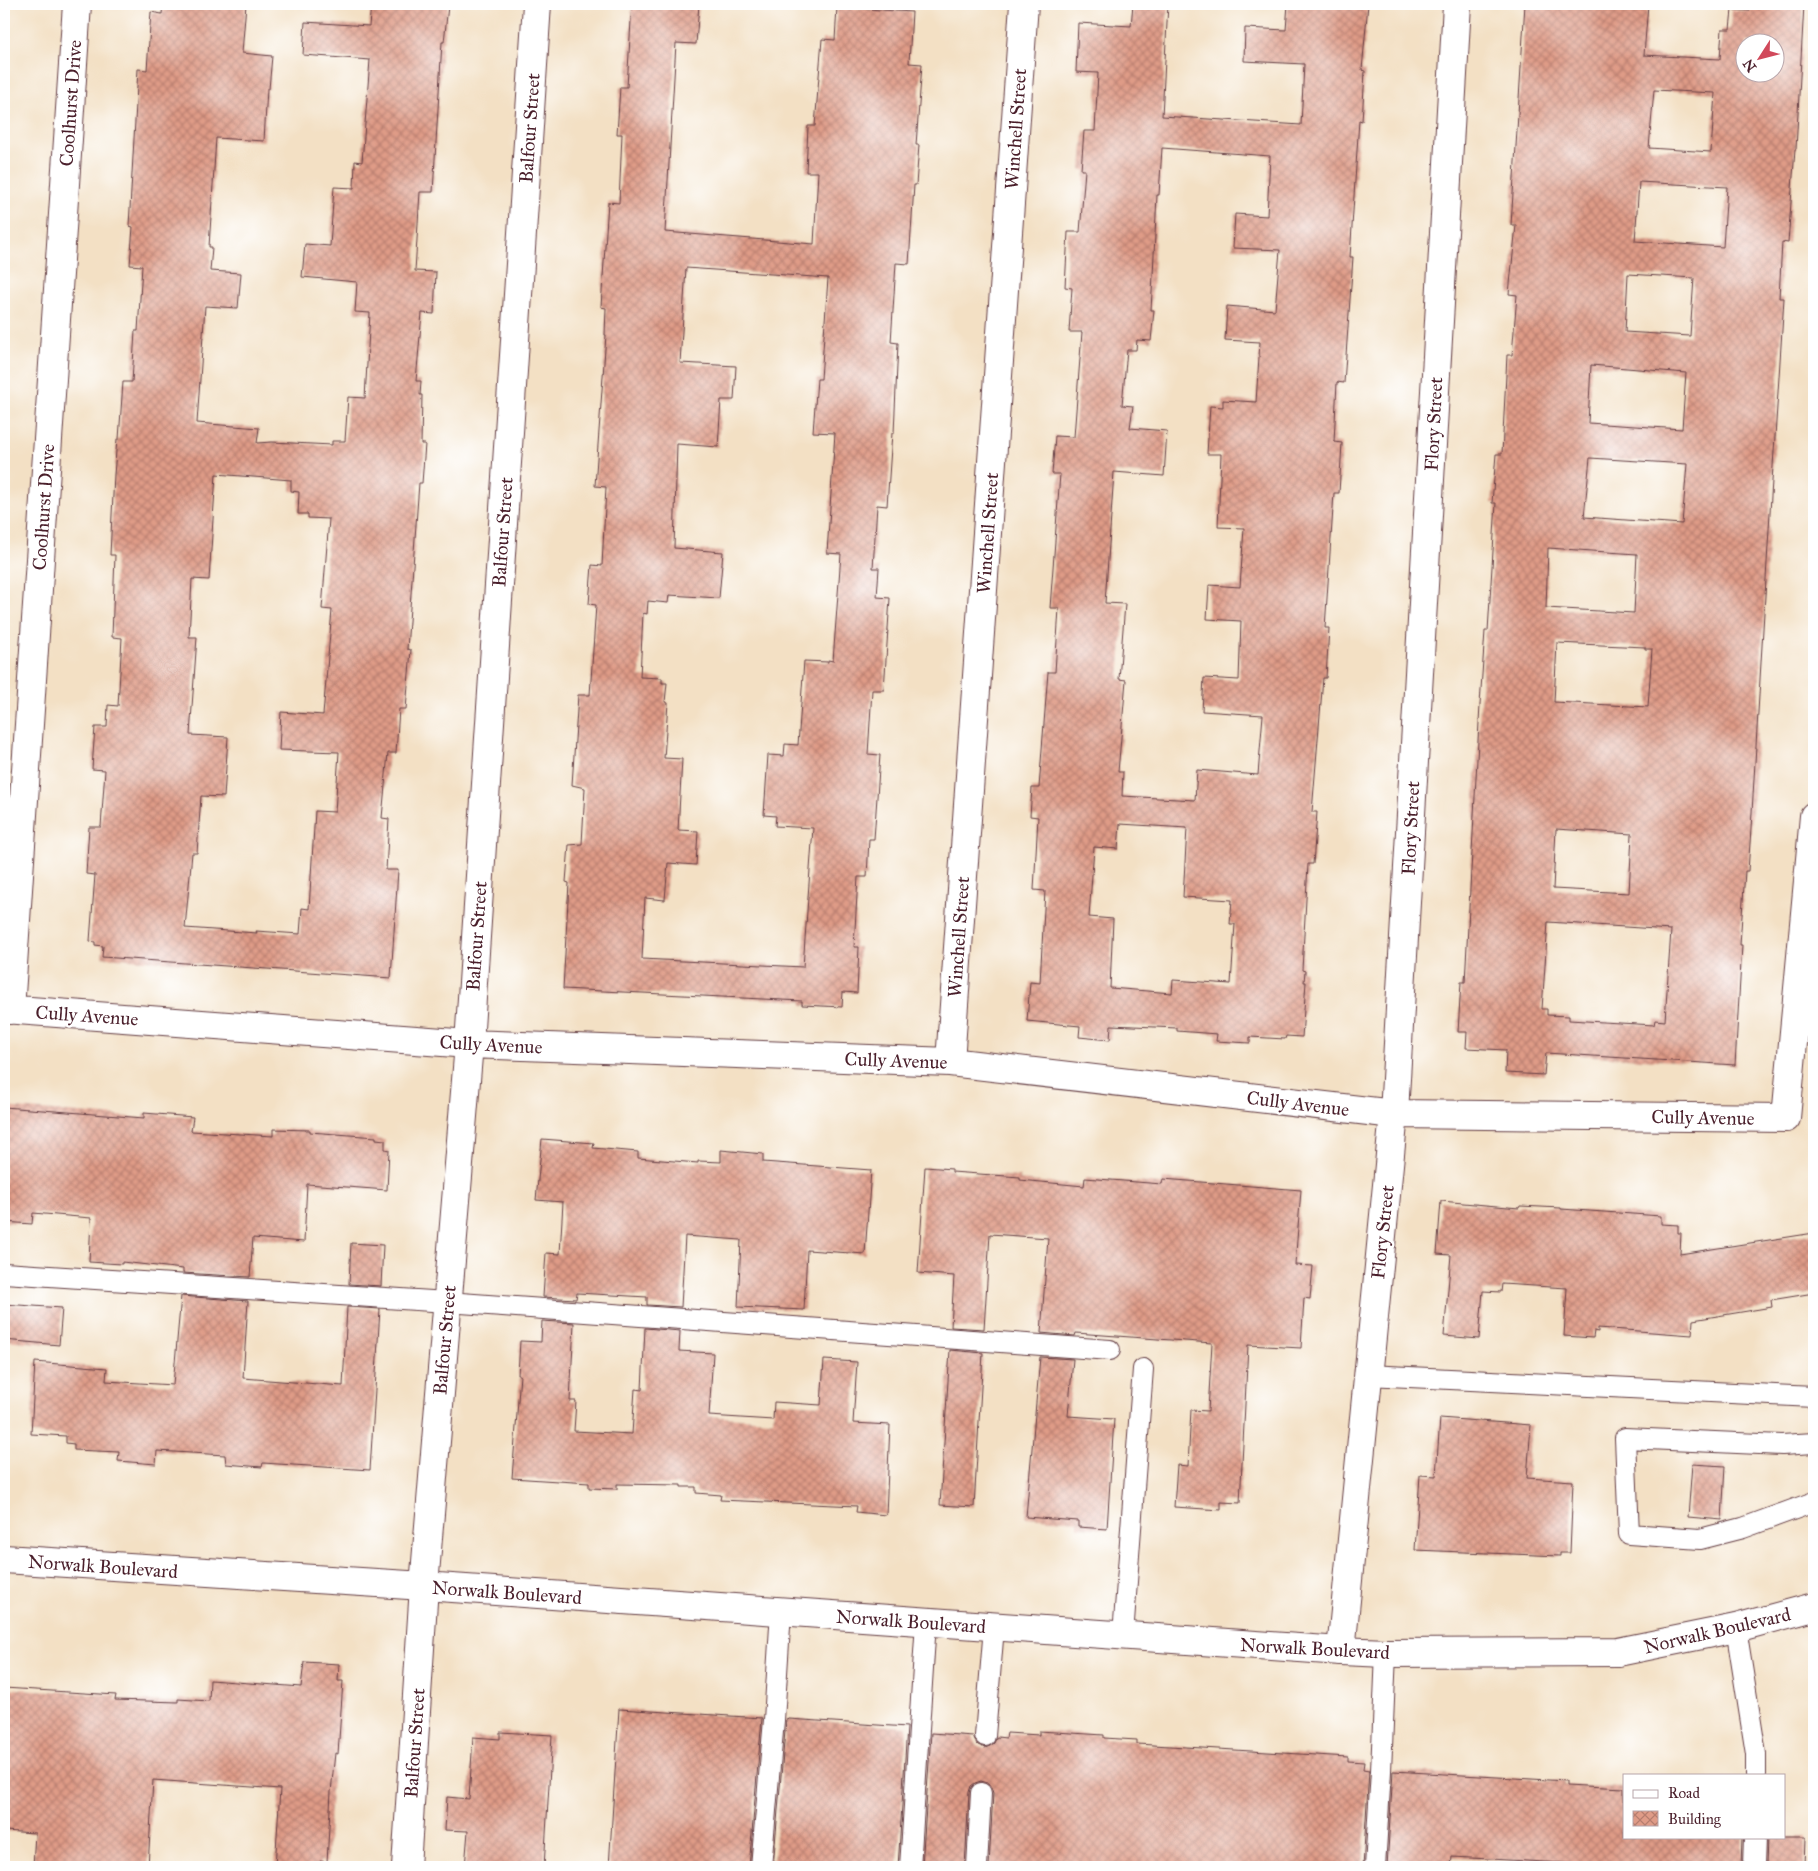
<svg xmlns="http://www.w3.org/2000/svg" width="1818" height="1871" viewBox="0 0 1818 1871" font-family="'IM FELL Great Primer',serif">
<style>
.building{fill:url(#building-cross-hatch);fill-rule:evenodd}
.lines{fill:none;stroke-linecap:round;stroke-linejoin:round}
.service-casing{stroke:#633c42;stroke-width:22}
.minor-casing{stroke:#633c42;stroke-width:30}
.secondary-casing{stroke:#633c42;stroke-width:30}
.service{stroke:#fff;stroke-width:20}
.minor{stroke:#fff;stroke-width:28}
.secondary{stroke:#fff;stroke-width:28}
.labels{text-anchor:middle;stroke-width:4.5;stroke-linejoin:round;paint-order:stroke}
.street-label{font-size:19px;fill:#4a1f2b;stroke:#fff}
</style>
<defs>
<pattern id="building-cross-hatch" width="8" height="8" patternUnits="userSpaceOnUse" patternTransform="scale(1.25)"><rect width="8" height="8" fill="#df9b87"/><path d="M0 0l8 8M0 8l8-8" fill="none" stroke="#b77e6f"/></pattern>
</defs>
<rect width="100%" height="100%" fill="#fff"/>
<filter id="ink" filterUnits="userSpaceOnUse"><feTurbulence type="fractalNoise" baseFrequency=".02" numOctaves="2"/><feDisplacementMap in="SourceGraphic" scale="10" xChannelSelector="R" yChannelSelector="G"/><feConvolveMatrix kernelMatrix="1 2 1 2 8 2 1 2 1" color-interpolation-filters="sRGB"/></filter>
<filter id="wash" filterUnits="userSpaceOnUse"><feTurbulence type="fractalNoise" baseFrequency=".0096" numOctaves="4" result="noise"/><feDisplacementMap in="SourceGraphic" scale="20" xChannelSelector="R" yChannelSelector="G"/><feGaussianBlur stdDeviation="1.12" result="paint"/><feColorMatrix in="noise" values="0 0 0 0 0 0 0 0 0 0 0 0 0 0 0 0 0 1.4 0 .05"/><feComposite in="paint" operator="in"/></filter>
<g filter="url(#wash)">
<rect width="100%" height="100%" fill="#f3e0c4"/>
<g id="blocks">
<path class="building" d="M163,4h83l-4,49 30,3 -3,33h-2l-3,52 -48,-3 -7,109h3l-2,24 31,2 -3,35 -33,-2 -8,117 62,5 -2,15 15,-1 60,3v-4h13l3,-44 17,1 5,-85 -15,-1 2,-30 -55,-5 3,-33 25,2 4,-59 20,1 1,-27 7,1 8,-102 -67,-5 2,-33 64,4 2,-22h58l19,2 -4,36h-2l-9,150h-13l-5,79 21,1 -2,42 -12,-1 -6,68h5l-1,14h2l-1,49h4l-3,39h-3l-12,166 4,1 -5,59h-7l-3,44h-8l-6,65 7,1 -3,51h12l-7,108 -289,-21 1,-11 -8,-1v-3l-5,-1 5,-66 -9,-1 3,-47h12l4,-57 -13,-1 3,-42h12l1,-22 10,1 4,-68 -10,-1 3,-82h-5l4,-80 3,-36h2l4,-57h9l3,-51h3l4,-65 -12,-1 3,-38 -4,-1 9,-157 9,1 4,-58 11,2zM216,474l75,6v11l8,1 -1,22h10v4l21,1 -7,90 10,1 -9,105 -42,-3 -2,38 60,2 -4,60 -20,-1 -6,98 -7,-1 -2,26 -44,-3 1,2 -72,-5 7,-75h5l4,-57 23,1 4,-60 -38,-2 7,-98h-8l3,-58 17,1z
M632,4h67l-3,40 -20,-1 -11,189 149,12 4,-72h-12l2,-46h7l7,-87 13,1 2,-33 75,5 -3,51 13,1 -6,81h3l-3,40h-2l-5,79 -13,-1 -5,79 7,1 -4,90h-2l-5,73 -10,-1 -4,63h6l-2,29 13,1 -6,92h-12l-4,64 12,1 -6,84h-5l-2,38h-9l-4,70h5l-2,46 -14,-1 -1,15 -40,-2v-4l-239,-12 6,-106 -3,-1 3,-37 13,-1 3,-56 -13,-3 6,-90h12l6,-90 -7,-1 3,-39 10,1 4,-79 -11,-1 11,-151h-1l1,-27 -5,-1 7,-105 11,1 3,-69h-5l3,-47h7zM686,268l142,10 -7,101h-4l-4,53 22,1 -8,120 14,1 -8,107 -5,-1v2l-24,-1 -6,84 -13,-1 -1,12 -16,-1 -4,60 12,1 -1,10 38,2 -10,139 -161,-8 3,-61 20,2 3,-37 28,2 2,-34 -20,-1 4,-71 -18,-1 4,-55 -3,-1 2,-19h-5v-5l-22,-1 3,-64 4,1 1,-13 20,2 1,-8 50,3 4,-46 -49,-4 3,-104 41,3 3,-47h13l2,-34 -56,-3z
M1133,4h35l-6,112 139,9 3,-61 -60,-3 1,-33 41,2 2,-26h80l-6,66 3,1 -3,50 -3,-1 -9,137h3l-9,126 -7,-1 -3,60 8,1 -3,50h-5l-9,135h4l-3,50h-3l-11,134h5l-4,52h-5l-6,106 3,1 -1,11h2l-4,55 -16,-1 -1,3 -35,-2v6l-34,-2 1,-7 -40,-3v-3l-66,-3 -1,15 -31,-3 1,-11 -53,-5 3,-39 10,1 5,-92 -11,-1 4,-73 -8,-1 2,-28h7l9,-116h7l4,-64h-9l10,-134h-8l3,-38 19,1 8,-105h-13l3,-44 -7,-1 3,-55h12l5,-62h-4l3,-39h11l3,-58 -22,-1 2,-49 53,3zM1162,148l108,8 -3,60 -32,-2 -2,34 47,2 -5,60 -48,-4 -2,34 35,2 -4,60 -33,-2v7l-13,-1 -3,48h14l-3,73 26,1 -4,59 -31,-2 -2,34 34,2 -2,59 -35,-2 -2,33 61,4 -5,60 -61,-5 -2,30 -73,-4 1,-24h-5l8,-92 -7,-1 6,-75 -20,-1 9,-131 50,4 3,-45 -37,-3 3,-22 -11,-1 5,-55h9l1,-10 14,1 3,-31h-3l2,-35 4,-80h2zM1120,824l67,4 -4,69 49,3 -2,24h5l-4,60 -58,-4 -1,13 -62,-5 3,-69 -24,-2 5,-70 24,2z
M1525,4h123l-4,51 76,4 2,-30h8l2,-19 18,1v-7h54l-8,145h-1l-7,94 -6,-1 -3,56h5l-5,79 -8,119 -20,333 -3,42h-3l-5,74h2l-7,120 -189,-12 -2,22 -39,-2 1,-23 -40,-2 1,-16h-9l3,-50h4l15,-278 5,-73h3l8,-128h-4l4,-49h6l5,-99h5l5,-60 -8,-1 7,-69h-5zM1746,42h30v30h-30zM1654,90l61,3 -4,59 -62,-4zM1639,182l88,5 -4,60 -88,-6zM1628,274l66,4 -4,58 -65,-4zM1591,365l95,8 -4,56 -94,-6zM1590,458l97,6 -5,60 -98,-7zM1548,548l89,6 -3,59 -88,-5zM1557,643l88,4v2h7l-4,58 -94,-5zM1556,829l76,5 -3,59 -76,-4zM1548,922l123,8 -6,91 -10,-1 -1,5 -85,-5v-4l-22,-1v-6h-5z
M4,1107l140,11v-5l49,4 -2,14 82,5v-7l37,1v2l66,5v2l9,1v9l4,1 -2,40 -80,-6 -3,58 -51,-4 -3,39 -67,-4v-4l-61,-7v2l-33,-2 2,-44 -58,-5 -1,11 -28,-2z
M542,1139l52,4 -1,5 45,4v6l60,5v-2l23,1v-12l42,4v8l108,8 -6,84 -58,-4 -3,60 -66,-3 3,-67 -56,-4 -4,71 -34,-2v-8l-70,-4 -1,6 -33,-2 3,-44 14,1 3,-52 -27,-2z
M925,1167l27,2v3l68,5v3l64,6 1,-8 77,6 1,-5 138,11 -6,75 18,1 -3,33 -6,-1 -3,50 -53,-3 -8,158 -19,-1v8l-47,-3 3,-42 11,1 3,-56 17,1 4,-68 -136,-10 -1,3 -34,-3 7,-95 -58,-4 -6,95 -33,-2 3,-51 -36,-3z
M1441,1201l78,7 1,-2 41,2v1l100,7v8l17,1v8h3l-1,21 134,-21v60l-43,7 1,7 -79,13 -1,15 -94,-7v4l-4,-1 -1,7 -29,-2 3,-48 -65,-4 -1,8 -18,-1 -4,48 -35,-3 7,-81 -14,-1z
M351,1243l32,2 -2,41 -32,-2z
M181,1296l67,5 -5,77 100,8 4,-79 33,2 -10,161 -107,-7 -1,4 -36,-3 -1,-9 -68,-4 -1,13 -38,-3 1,-9 -45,-2v-6l-8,-1v-7l-35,-2 4,-72 72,6 -1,13 67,4z
M4,1304l58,4 -3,37 -55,-5z
M542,1321l32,2 -4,78h6l-2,30 58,3 3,-45 7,1 3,-62 35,3 -1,20 34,2 -4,63 64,4 1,-18 47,3 3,-45 33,2 -4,61 37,2 -4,90 -30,-3 1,-6 -137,-6 1,-5 -25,-2v-6h-15v-2l-64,-1v5l-28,-1v-5l-77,-5 8,-103h-2l2,-34 21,1z
M950,1350l33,3 -9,154 -34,-2z
M1040,1357l33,2 -5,57 46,3 -7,110 -29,-2v-6l-52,-4z
M1440,1418l91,7 -4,53 46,3 -3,72h-10v3l-145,-6 5,-75 16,1z
M1692,1464l33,2 -3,54 -34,-3z
M304,1662l35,2 -1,17h5l-5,73 -3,-1 -4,39 -4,70 -7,-1v6h-45l5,-78 -127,-9 -5,87h-115l2,-34 -31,-2v-143l112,7 -1,5 63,2v-3l31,2 1,-21 91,7z
M619,1709l143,9 -13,149h-140z
M789,1719l118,8 -9,140h-125l13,-147z
M1039,1731l65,4v3l33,2v4l211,13v4l16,1 -1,7 6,1 -6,97h-374l4,-74 -2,-6 -3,-4 -7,-2 -6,2 -4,3 -2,6 -4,75h-43l9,-134 42,3 2,5 3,4 7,3 5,-2 4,-3 3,-6 9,1 1,-5 32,2z
M500,1732l52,3 -8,132h-79l3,-36 -23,-1 2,-33 22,2 4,-62 27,2z
M1393,1771l173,10v4l58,3v49h119l-1,30h-105l-185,-10 -1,10h-64z
M1767,1837h39l-1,30h-39z"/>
</g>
</g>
<g filter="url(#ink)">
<use href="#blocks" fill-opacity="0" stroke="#633c42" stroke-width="1"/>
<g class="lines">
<g class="service-casing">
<path id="service" d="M4,1273l443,29 663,48
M1368,1375l446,22
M1814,1443l-32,2 -157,-7 4,96 71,5 43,-11 71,-26
M1736,1628l20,126v21
M1123,1635l20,-266
M985,1736l9,-109
M761,1867l13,-147 7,-109
M910,1867l16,-245
M977,1867l4,-74
M1375,1867l6,-96 5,-118
M1754,1867l1,-30"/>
</g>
<g class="minor-casing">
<path id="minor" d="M4,1009l465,35 481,18 444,52 392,4 28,-302
M10,1010l67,-1006
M950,1062l74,-1058
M1341,1651l53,-537 63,-1110
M406,1867l18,-281 45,-542 68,-1040"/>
</g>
<g class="secondary-casing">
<path id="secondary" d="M4,1559l420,27 917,65 45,2 232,-1 118,-24 78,-21"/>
</g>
<use href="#service" class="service"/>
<use href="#minor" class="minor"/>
<use href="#secondary" class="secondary"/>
</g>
</g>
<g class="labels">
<g class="street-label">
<text transform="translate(70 103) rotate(-86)" y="7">Coolhurst Drive</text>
<text transform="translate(529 128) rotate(-86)" y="7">Balfour Street</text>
<text transform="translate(1015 129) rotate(-86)" y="7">Winchell Street</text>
<text transform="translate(1433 424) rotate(-87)" y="7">Flory Street</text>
<text transform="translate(43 507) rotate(-86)" y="7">Coolhurst Drive</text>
<text transform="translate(502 532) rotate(-86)" y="7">Balfour Street</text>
<text transform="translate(987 533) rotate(-86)" y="7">Winchell Street</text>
<text transform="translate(1410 828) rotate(-87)" y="7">Flory Street</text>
<text transform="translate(476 936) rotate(-86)" y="7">Balfour Street</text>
<text transform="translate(958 937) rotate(-86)" y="7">Winchell Street</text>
<text transform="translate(87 1015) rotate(4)" y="7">Cully Avenue</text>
<text transform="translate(491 1044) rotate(3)" y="7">Cully Avenue</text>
<text transform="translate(896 1060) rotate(2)" y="7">Cully Avenue</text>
<text transform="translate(1298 1103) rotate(7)" y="7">Cully Avenue</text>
<text transform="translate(1703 1117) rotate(1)" y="7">Cully Avenue</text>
<text transform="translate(1382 1232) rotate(-84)" y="7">Flory Street</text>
<text transform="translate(444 1340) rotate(-85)" y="7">Balfour Street</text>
<text transform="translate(103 1566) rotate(4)" y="7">Norwalk Boulevard</text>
<text transform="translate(507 1592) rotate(4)" y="7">Norwalk Boulevard</text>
<text transform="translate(911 1621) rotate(4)" y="7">Norwalk Boulevard</text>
<text transform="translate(1717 1630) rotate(-13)" y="7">Norwalk Boulevard</text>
<text transform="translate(1315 1648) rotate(3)" y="7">Norwalk Boulevard</text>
<text transform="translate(414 1743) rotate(-86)" y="7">Balfour Street</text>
</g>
</g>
<rect width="1818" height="1871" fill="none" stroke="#fff" stroke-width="20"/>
<rect x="1623" y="1774" width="162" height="65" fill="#ffffff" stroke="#b7a5aa"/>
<rect x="1633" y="1790" width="25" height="8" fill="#ffffff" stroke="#b7a5aa"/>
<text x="1668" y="1798" font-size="15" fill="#4a1f2b">Road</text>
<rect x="1633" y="1811" width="25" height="15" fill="url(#building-cross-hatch)" stroke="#b7a5aa"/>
<text x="1668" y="1824" font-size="15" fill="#4a1f2b">Building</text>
<g transform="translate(1760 58) rotate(234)"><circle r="24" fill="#ffffff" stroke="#b7a5aa"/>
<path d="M0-4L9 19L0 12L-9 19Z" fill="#d1495b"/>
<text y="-8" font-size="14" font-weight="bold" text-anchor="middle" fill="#4a1f2b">N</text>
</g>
</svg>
